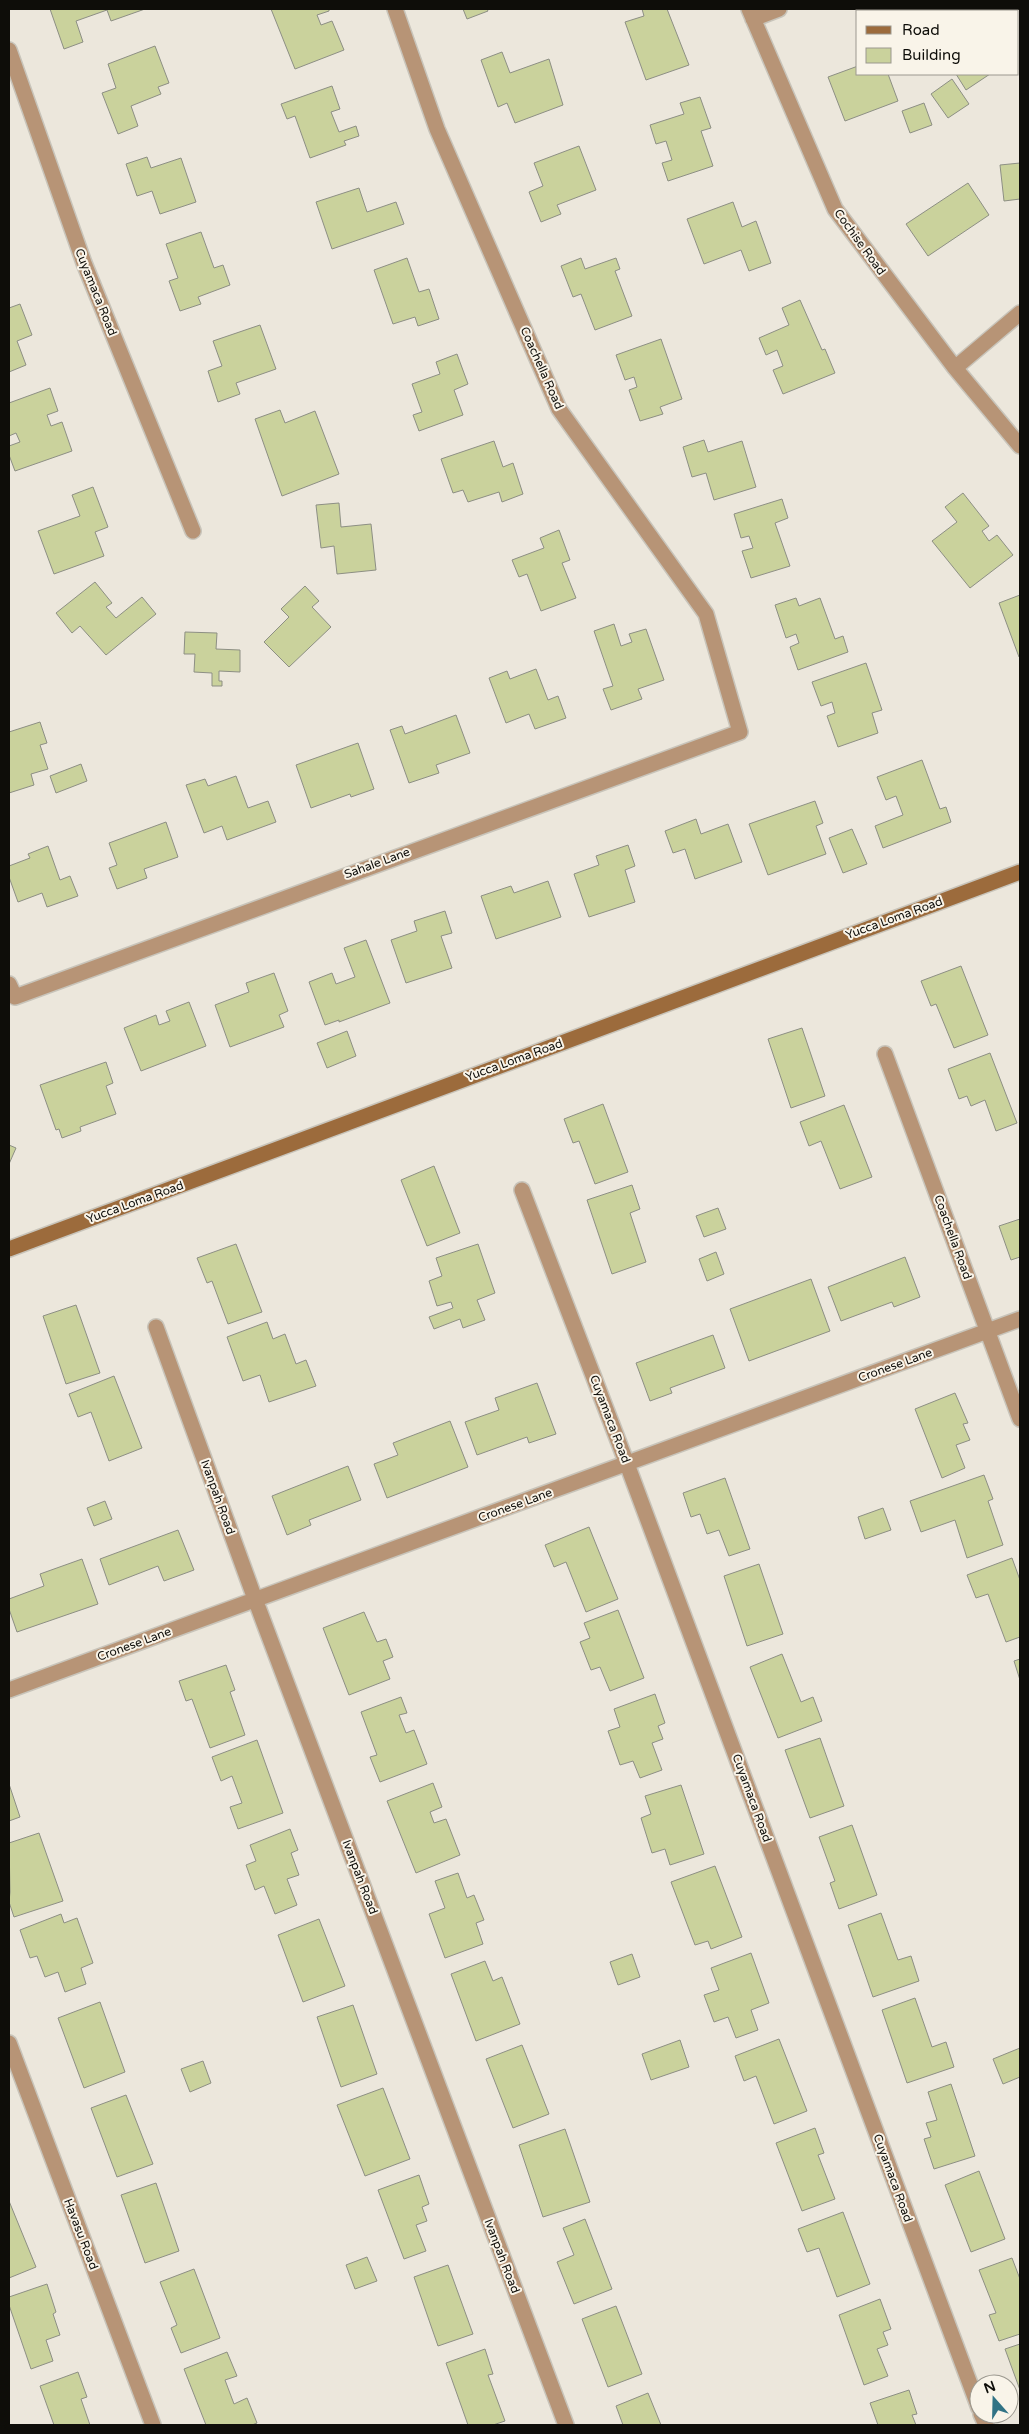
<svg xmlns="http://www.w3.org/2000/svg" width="1029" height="2434" viewBox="0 0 1029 2434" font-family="'Varela Round',sans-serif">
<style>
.building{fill:#cad29c;stroke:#8d8f84}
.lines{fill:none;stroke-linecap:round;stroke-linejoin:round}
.street-casing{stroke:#c8c4ba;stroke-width:18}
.secondary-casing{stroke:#c8c4ba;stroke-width:18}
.street{stroke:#b79476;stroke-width:15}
.secondary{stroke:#9c6b3c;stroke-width:15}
.labels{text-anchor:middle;stroke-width:4;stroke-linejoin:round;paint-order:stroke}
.street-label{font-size:12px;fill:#0e0d09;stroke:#f9f4e9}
</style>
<rect width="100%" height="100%" fill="#ece7dc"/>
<path class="building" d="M50,9h95l-34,12 -4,-11 -31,11 7,21 -19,7z
M271,9h58v2l-12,4 4,10 11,-4 12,29 -49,19z
M463,9h24l1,2 -21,8z
M642,9h25l22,56 -43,15 -21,-58 19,-6z
M155,46l14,37 -11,4 3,7 -30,12 7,20 -20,8 -16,-41 14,-5 -8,-24z
M502,52l8,21 39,-14 14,46 -48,18 -8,-20 -9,4 -17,-47z
M858,66v8h30l10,27 -53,20 -17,-44z
M956,74h34l-24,16z
M952,79l17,25 -21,14 -17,-24z
M332,86l8,23 -9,3 8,20 17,-6 3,10 -15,5 2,4 -36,13 -15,-42 -8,3 -6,-15z
M700,97l11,31 -10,3 12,35 -45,15 -6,-18 10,-3 -6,-19 -10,3 -6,-19 34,-11 -4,-11z
M924,103l8,22 -22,8 -8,-22z
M579,146l17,44 -39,15 4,9 -20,8 -12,-30 14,-6 -9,-23z
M147,157l4,11 30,-10 15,44 -36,12 -8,-23 -15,5 -11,-32z
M1020,163v36l-16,2 -4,-36z
M968,183l21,32 -61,41 -22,-32z
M359,188l8,24 29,-10 8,22 -72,25 -16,-47z
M733,202l9,25 14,-6 15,42 -22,8 -8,-21 -37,14 -17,-45z
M201,232l13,36 9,-3 7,20 -32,12 3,7 -21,7 -11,-30 9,-3 -12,-34z
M407,258l12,34 10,-3 10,30 -21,7 -3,-9 -22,7 -19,-54z
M581,258l4,11 31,-11 4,11 -5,2 17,45 -37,14 -14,-36 -8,3 -12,-31z
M800,300l22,50 3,-1 10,24 -52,21 -10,-24 10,-4 -6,-16 -11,5 -7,-17 30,-13 -7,-17z
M20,304l12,31 -15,6 9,24 -17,7v-64z
M260,325l16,44 -40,14 4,11 -22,8 -10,-31 14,-5 -9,-25z
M661,339l21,60 -22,8 3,7 -23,7 -11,-31 8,-3 -3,-10 -9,3 -9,-25z
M457,354l11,30 -14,6 9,25 -44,16 -6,-16 9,-3 -10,-28 28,-10 -4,-12z
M50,388l8,23 -11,4 4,11 11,-4 10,29 -57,20 -6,-16v-9l11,-4 -4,-9 -7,3v-33z
M280,410l5,13 30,-12 24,63 -57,22 -27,-77z
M704,440l4,12 34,-11 14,46 -42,13 -8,-27 -14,4 -9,-30z
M494,441l9,26 10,-4 10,31 -21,8 -3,-10 -31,10 -5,-12 -10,3 -12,-34z
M93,487l15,40 -13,5 9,24 -50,18 -16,-43 42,-15 -8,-21z
M963,493l26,33 -7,5 7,10 8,-6 16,20 -43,33 -38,-47 25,-19 -12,-15z
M782,499l6,19 -13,5 15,43 -39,12 -9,-27 11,-3 -4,-12 -8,2 -7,-24z
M339,503l2,24 30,-3 5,46 -39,4 -3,-28 -13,2 -5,-43z
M559,530l11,30 -8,3 14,35 -35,13 -14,-37 -8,3 -7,-17 32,-12 -4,-10z
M95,582l17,21 -6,4 10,11 26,-21 14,17 -50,41 -26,-29 -8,7 -16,-20z
M305,586l14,15 -7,6 19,20 -42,40 -25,-25 25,-25 -8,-8z
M1020,595v62h-1l-20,-54z
M796,598l3,8 21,-8 15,41 8,-3 5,16 -50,18 -8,-23 9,-4 -3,-9 -10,4 -11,-33z
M614,624l7,22 11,-4 -3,-8 17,-5 18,51 -26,9 4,10 -31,11 -8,-21 10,-3 -19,-55z
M185,632l32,1 -1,16 24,1v22l-21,-1v10h3v5h-10v-13l-18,-1 1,-18h-11z
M866,663l16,47 -10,3 6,20 -40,14 -11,-31 8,-3 -3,-11 -11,4 -9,-24z
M536,669l12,31 10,-4 8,22 -31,11 -6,-15 -23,9 -17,-45 18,-7 3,8z
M456,715l14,38 -34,12 3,8 -30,10 -19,-53 12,-4 3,8z
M40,722l7,21 -7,2 8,24 -17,5 3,11 -25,8v-61z
M358,743l16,46 -23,8 -1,-3 -39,14 -15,-43z
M922,760l18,49 6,-2 5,15 -68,26 -8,-22 28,-11 -7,-19 -10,4 -9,-23z
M81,764l6,17 -31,12 -6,-17z
M236,776l12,32 20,-7 8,21 -49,18 -5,-14 -18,7 -18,-48 19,-6 3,7z
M815,801l8,22 -7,3 10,28 -58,21 -19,-51z
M696,819l5,15 27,-10 14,38 -47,17 -10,-30 -12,4 -8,-22z
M166,822l12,35 -34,12 3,9 -30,11 -8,-21 8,-3 -8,-22z
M852,829l15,35 -24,9 -14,-35z
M628,845l7,21 -10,4 10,32 -46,15 -15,-43 25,-9 -3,-9z
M48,846l12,34 10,-4 8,20 -31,11 -5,-14 -24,9 -9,-25v-11l21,-8 -2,-4z
M548,881l13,36 -65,22 -15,-43 30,-10 3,7z
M445,911l7,22 -11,3 11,32 -46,15 -15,-43 26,-9 -3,-10z
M366,940l24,63 -51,19v-2l-14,5 -16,-43 23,-9 4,11 19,-7 -11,-29z
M961,966l27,69 -34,13 -18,-44 -5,2 -10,-25z
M274,973l14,38 -9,4 5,12 -54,20 -15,-42 34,-13 -3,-9z
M189,1002l17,44 -65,25 -17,-43 32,-13 3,10 11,-4 -4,-10z
M802,1028l23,68 -34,12 -23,-69z
M347,1031l9,25 -29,12 -10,-25z
M990,1053l27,70 -21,8 -11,-31 -14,6 -4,-10 -8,3 -11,-30z
M106,1062l7,21 -7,3 10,28 -36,13 1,4 -19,7 -3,-9 -3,1 -16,-45z
M603,1104l25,68 -33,12 -16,-43 -6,2 -9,-24z
M844,1105l28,72 -32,12 -19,-48 -12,5 -9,-24z
M9,1145l7,3 -7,16z
M434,1166l26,67 -33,13 -26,-66z
M632,1185l8,24 -10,4 16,49 -34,12 -25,-74z
M718,1208l8,21 -22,8 -8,-21z
M1020,1219v38l-9,3 -12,-34z
M236,1244l26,68 -34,12 -16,-43 -5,2 -10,-25z
M478,1244l17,49 -18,7 8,20 -22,8 -3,-9 -26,10 -5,-12 24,-9 -2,-6 -14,4 -8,-25 13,-5 -6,-18z
M716,1252l8,22 -17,7 -8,-22z
M905,1257l15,40 -26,10 -2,-5 -51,19 -13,-34z
M811,1279l19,52 -81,30 -19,-52z
M76,1305l24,68 -34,11 -23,-68z
M267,1322l6,17 12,-5 11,30 10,-4 10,26 -47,16 -9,-27 -17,6 -16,-44z
M713,1335l12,33 -55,20 2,5 -22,8 -14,-38z
M114,1376l28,72 -33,13 -18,-49 -13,5 -9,-23z
M537,1383l19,51 -27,9 -2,-6 -50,18 -12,-33 34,-12 -4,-12z
M955,1393l13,30 -5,1 7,16 -14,5 9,23 -23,10 -27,-69z
M450,1421l18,46 -81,31 -13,-34 24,-9 -5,-12z
M348,1466l13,34 -52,20 2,5 -24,10 -15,-39z
M984,1475l9,24 -5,2 15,44 -36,13 -12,-38 -34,12 -11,-31z
M725,1478l25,71 -21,7 -10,-26 -12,4 -7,-20 -9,3 -8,-24z
M105,1501l7,18 -18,7 -7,-18z
M883,1508l8,22 -26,9 -7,-22z
M589,1527l29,72 -32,13 -20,-50 -12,5 -9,-22z
M178,1530l16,40 -30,11 -6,-15 -49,19 -9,-26z
M1012,1558l8,22v57l-14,5 -18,-48 -12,4 -9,-23z
M82,1559l16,45 -81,28 -8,-23v-10l35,-13 -4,-12z
M759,1564l24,70 -36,12 -23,-70z
M618,1610l26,68 -34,13 -10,-24 -9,3 -11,-28 10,-4 -6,-15z
M364,1612l13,30 9,-3 7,18 -10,4 7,18 -41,16 -26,-67z
M782,1654l19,48 12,-5 9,24 -44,17 -28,-71z
M1020,1659v21l-6,-19z
M226,1665l9,25 -5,2 15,43 -35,13 -18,-49 -6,2 -7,-20z
M655,1694l10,29 -7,3 5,13 -11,4 10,27 -22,8 -7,-17 -13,4 -12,-34 12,-4 -6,-18z
M401,1697l6,16 -8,2 7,18 8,-3 13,34 -47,18 -10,-25 7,-2 -16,-43z
M820,1738l24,68 -34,12 -25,-68z
M257,1740l26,73 -45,16 -8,-22 12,-4 -10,-27 -11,5 -9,-24z
M433,1783l9,24 -12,5 4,11 12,-4 14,36 -44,18 -29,-72z
M9,1784l11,33 -11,4z
M681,1785l23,69 -34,11 -5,-16 -13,4 -11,-35 10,-4 -6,-18z
M852,1825l25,70 -38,14 -9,-26 5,-2 -16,-44z
M290,1829l8,21 -7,3 8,22 -12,4 10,26 -22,9 -11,-28 -9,4 -9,-25 10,-4 -6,-16z
M39,1833l24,68 -49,16 -5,-15 1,-10 -1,-49z
M715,1866l27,71 -31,12 -3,-8 -13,4 -24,-63z
M458,1873l9,25 7,-3 10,25 -8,3 7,21 -38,14 -16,-44 16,-6 -10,-27z
M881,1913l17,47 13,-4 8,25 -46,16 -25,-72z
M61,1914l3,9 13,-5 16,45 -12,5 5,16 -21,8 -7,-20 -13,5 -8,-21 -7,2 -10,-28z
M319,1919l26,67 -42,16 -25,-67z
M751,1953l18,50 -18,7 7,20 -22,8 -8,-21 -14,5 -10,-27 15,-5 -8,-22z
M632,1954l8,23 -22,8 -8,-23z
M485,1961l8,20 9,-4 18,47 -44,17 -25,-67z
M915,1998l17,49 14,-5 8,25 -47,16 -25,-73z
M100,2002l25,70 -41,16 -26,-70z
M353,2005l24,69 -36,13 -24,-70z
M779,2039l28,72 -33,13 -18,-48 -12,5 -9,-25z
M680,2040l9,27 -38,13 -9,-26z
M522,2045l27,69 -36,14 -27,-69z
M1020,2048v29l-17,7 -10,-25z
M203,2061l8,22 -21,9 -9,-23z
M951,2084l24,72 -41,13 -10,-30 7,-2 -5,-14 11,-3 -9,-28z
M383,2088l27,71 -45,17 -28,-71z
M126,2095l27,69 -36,13 -26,-69z
M815,2128l9,25 -6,2 17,44 -33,12 -26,-68z
M565,2129l25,73 -47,15 -24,-72z
M979,2171l26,68 -34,13 -26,-67z
M419,2175l10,29 -7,3 5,14 -11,4 10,26 -22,8 -26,-69z
M156,2183l23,68 -34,12 -24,-68z
M9,2201l27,66 -27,11z
M843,2212l27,72 -33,13 -18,-49 -12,4 -9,-23z
M585,2219l27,70 -38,15 -17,-42 17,-7 -11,-27z
M367,2257l10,24 -22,8 -9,-24z
M1012,2258l8,21v55l-21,7 -10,-26 7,-2 -17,-43z
M448,2265l25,69 -35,12 -24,-69z
M194,2269l26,69 -39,15 -10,-25 6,-3 -17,-43z
M47,2284l9,28 -3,2 7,21 -14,5 7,21 -22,8 -22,-64v-8z
M880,2299l11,30 -8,3 5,13 -11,4 11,27 -24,9 -25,-70z
M616,2306l26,68 -34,13 -26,-68z
M1020,2344v46l-15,-41z
M485,2349l8,25 -5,1 17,46 -12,4h-25l-22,-62z
M227,2352l10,24 -12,4 9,24 13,-6 10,25 -5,2h-46l-22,-56z
M78,2372l9,25 -6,2 9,26h-36l-14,-39z
M909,2390l8,24 -5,1 4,10h-38l-8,-22z
M648,2393l13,32h-38l-7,-19z"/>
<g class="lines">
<g class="street-casing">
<path id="street" d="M749,9l86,200 120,159 65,78
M753,19l26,-10
M9,50l75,213 109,268
M955,368l65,-55
M9,984l6,13 725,-265 -34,-118 -147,-205 -122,-280 -42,-120
M885,1054l135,365
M522,1190l105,274 352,944
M156,1327l99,272 311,826
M9,1690l1011,-371
M9,2043l144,382
M981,2414l5,11"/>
</g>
<g class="secondary-casing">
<path id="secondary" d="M9,1249l1011,-377"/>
</g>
<use href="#street" class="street"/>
<use href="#secondary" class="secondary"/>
</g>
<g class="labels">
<g class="street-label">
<text transform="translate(860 242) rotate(54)" y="4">Cochise Road</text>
<text transform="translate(96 292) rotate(68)" y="4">Cuyamaca Road</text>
<text transform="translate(542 368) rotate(66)" y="4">Coachella Road</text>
<text transform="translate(377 863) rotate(-20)" y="4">Sahale Lane</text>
<text transform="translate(894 918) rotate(-20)" y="4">Yucca Loma Road</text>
<text transform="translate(514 1060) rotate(-20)" y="4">Yucca Loma Road</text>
<text transform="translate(135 1202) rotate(-20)" y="4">Yucca Loma Road</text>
<text transform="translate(953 1237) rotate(70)" y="4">Coachella Road</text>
<text transform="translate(895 1365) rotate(-20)" y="4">Cronese Lane</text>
<text transform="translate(610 1419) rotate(69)" y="4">Cuyamaca Road</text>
<text transform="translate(218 1497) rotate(70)" y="4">Ivanpah Road</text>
<text transform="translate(515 1505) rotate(-20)" y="4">Cronese Lane</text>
<text transform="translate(134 1644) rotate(-20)" y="4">Cronese Lane</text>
<text transform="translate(752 1798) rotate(70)" y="4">Cuyamaca Road</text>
<text transform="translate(360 1877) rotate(69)" y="4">Ivanpah Road</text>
<text transform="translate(893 2178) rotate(70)" y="4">Cuyamaca Road</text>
<text transform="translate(81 2234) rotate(69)" y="4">Havasu Road</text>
<text transform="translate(502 2256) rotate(69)" y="4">Ivanpah Road</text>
</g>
</g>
<rect width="1029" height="2434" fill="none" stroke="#0e0d09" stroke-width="20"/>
<rect x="856" y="10" width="162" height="65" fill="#f9f4e9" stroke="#9b988f"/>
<rect x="866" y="26" width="25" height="8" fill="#9c6b3c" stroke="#9b988f"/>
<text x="902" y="35" font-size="15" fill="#0e0d09">Road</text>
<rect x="866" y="48" width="25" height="15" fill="#cad29c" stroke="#9b988f"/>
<text x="902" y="60" font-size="15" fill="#0e0d09">Building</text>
<g transform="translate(994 2399) rotate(340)"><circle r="24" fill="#f9f4e9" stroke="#9b988f"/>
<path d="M0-4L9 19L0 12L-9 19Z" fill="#317385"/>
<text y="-8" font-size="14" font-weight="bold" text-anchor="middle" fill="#0e0d09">N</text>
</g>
</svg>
